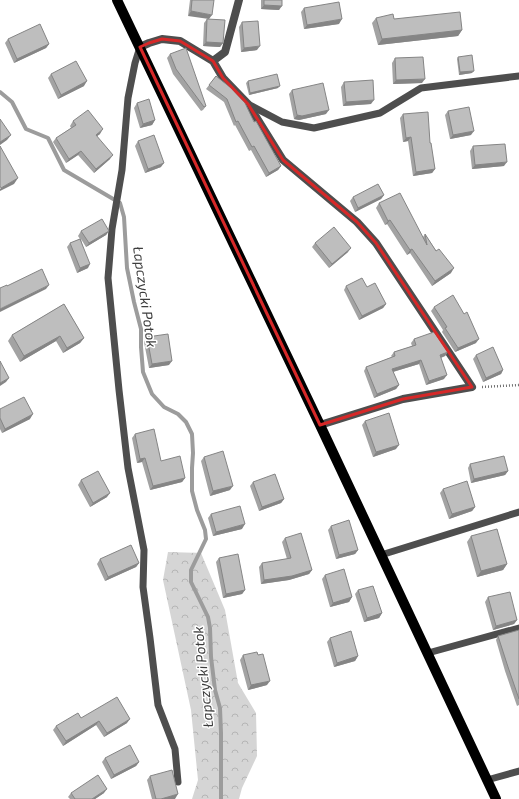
<svg xmlns="http://www.w3.org/2000/svg" width="519" height="799" viewBox="0 0 519 799" font-family="'Exo 2',sans-serif">
<style>
.forest{fill:url(#forest-crowns)}
.lines{fill:none;stroke-linecap:round;stroke-linejoin:round}
.stream{stroke:#9c9c9c;stroke-width:4}
.path{stroke:#707070;stroke-width:2.5;stroke-dasharray:1 2;stroke-linecap:butt}
.service{stroke:#4e4e4e;stroke-width:7}
.minor{stroke:#4e4e4e;stroke-width:8}
.primary{stroke:#000;stroke-width:10}
.wall{fill:#a3a3a3}
.shaded-wall{fill:#858585}
.building{fill:#bebebe;stroke:#858585}
.marked{fill:none;stroke:#d62828;stroke-width:3;stroke-linejoin:round}
.labels{text-anchor:middle;stroke-width:3;stroke-linejoin:round;paint-order:stroke}
.water-label{font-size:14px;font-style:italic;fill:#3d3d3d;stroke:#fff}
</style>
<defs>
<pattern id="forest-crowns" width="20" height="18" patternUnits="userSpaceOnUse"><rect width="20" height="18" fill="#d5d5d5"/><path d="M2 6a3 3 0 1 1 6 0M12 15a3 3 0 1 1 6 0" fill="none" stroke="#b5b5b5"/></pattern>
</defs>
<rect width="100%" height="100%" fill="#fff"/>
<path class="forest" d="M168,552l33,1 24,57 13,73 18,30 1,43 -15,32 -3,11h-47l6,-19 -7,-70 -28,-130z"/>
<g class="lines">
<path class="stream" d="M0,92l12,10 14,27 22,9 16,32 56,33 4,14 3,51 7,34 7,27v18l2,25 9,22 12,13 14,7 8,8 6,12 1,19 -1,15v23l5,19 8,20 1,9 -15,31v12l17,35 2,11 1,29 4,33 5,18 1,25v66"/>
<path class="path" d="M482,387l37,-2"/>
<path class="service" d="M140,47l-5,16 -7,35 -6,72 -10,59 -4,49 11,112 9,78 16,82 -1,37 7,51 8,67 17,44 3,33
M248,104l34,18 32,6 66,-15 41,-25 98,-12
M381,555l138,-43
M428,653l91,-25
M487,780l32,-9"/>
<path class="minor" d="M140,47l9,-4 13,-4 18,2 33,20 12,-9 14,-52
M213,61l10,17 25,26 35,56 74,62 19,21 96,144 -69,12 -83,26"/>
<path class="primary" d="M117,0l203,425 176,374"/>
</g>
<path class="wall" d="M190,0h24l-26,16z
M261,0h21l-3,10 -18,-1z
M304,8l35,16 -35,5 -3,-17z
M376,18l18,1 68,11 -4,6 -80,9 -6,-22z
M207,19l16,24 -3,4 -17,-1 1,-23z
M242,22l15,28 -16,2 -2,-25z
M8,39l41,5 -3,4 -32,15 -9,-20z
M170,54l36,52 -3,4 -2,1 -28,-37 -6,-16z
M458,57l14,16 -13,2 -2,-16z
M395,58l27,25 -29,1 -1,-21z
M51,74l33,12 -26,13 -10,-21z
M216,76l38,46 27,44 -3,4 -12,7 -15,-27 -2,1 -14,-26 -1,1 -10,-24 -18,-13z
M248,81l30,7 -29,7 -3,-12z
M344,82l27,22 -28,2 -2,-19z
M292,90l34,24 -27,6 -5,-1 -5,-25z
M137,103l18,17 -3,5 -12,3 -6,-20z
M448,111l23,24 -21,4 -5,-24z
M403,114l27,29 5,26 -3,4 -19,3 -5,-35 -5,1 -3,-24z
M73,121l27,13 -3,2 13,23 -16,14 -16,-18 -12,8 -13,-21 3,-4 15,-10 -1,-2z
M138,141l23,26 -16,6 -10,-27z
M473,146l31,20 -32,3 -2,-18z
M384,195l-3,4 -26,13 -5,-11 3,-4z
M379,203l44,34 2,-3 26,39 -19,13 -22,-33 -3,2 -20,-31 -2,1 -9,-17z
M81,231h28l-3,4 -20,12 -5,-8 7,29 -11,5 -10,-26 3,-4 10,-4 -2,-3z
M315,243l33,9 -19,16 -17,-21z
M346,286l21,1 19,17 -3,4 -24,12 -15,-30z
M64,304l20,34 -4,5 -17,10 -7,-12 -36,21 -12,-21 4,-6z
M434,307l30,7 12,29 -21,9 -13,-20 1,-2 -12,-19z
M147,337l22,28 -20,3 -5,-26z
M414,339l34,13 -3,4 -4,2 3,21 -18,6 -7,-21 -26,8 6,13 -3,4 -22,9 -10,-27 2,-4 26,-10 -1,-1 3,-4 18,-6 -1,-3z
M476,355l27,15 -2,4 -18,8 -10,-23z
M0,409l30,10 -28,14 -2,-4z
M365,421l31,28 -23,8 -11,-32z
M135,434l26,27 24,17 -3,4 -32,8 -8,-28 -5,1 -5,-25z
M204,457l26,33 -20,6 -9,-35z
M470,464l38,7 -3,4 -34,8 -3,-15z
M81,480l26,17 -17,10 -12,-22z
M253,482l31,17 -3,4 -22,8 -9,-25z
M443,489l32,18 -3,4 -23,8 -9,-26z
M211,514l31,15 -29,7 -5,-18z
M331,526l27,24 -3,4 -19,5 -8,-29z
M471,536l36,28 -4,6 -26,7 -10,-35z
M285,538l27,32 -3,4 -20,6 -28,4 -2,-17 3,-4 25,-4 -5,-17z
M219,558l26,32 -3,4 -19,4 -7,-36z
M100,559l39,4 -3,4 -31,14 -8,-17z
M325,575l27,22 -3,5 -19,5 -8,-28z
M358,590l24,23 -3,5 -15,4 -9,-28z
M488,597l29,23 -3,4 -21,6 -8,-28z
M519,630v75l-2,1 -12,-35 -9,-31 2,-4z
M330,638l28,18 -3,5 -21,6 -7,-25z
M243,655l24,30 -19,5 -8,-30z
M81,718l46,5 -23,14 -8,-12 -33,21 -10,-16 3,-4z
M105,758l34,4 -3,4 -25,13 -9,-17z
M150,776l25,23h-23l-5,-19z
M71,793h33l-9,6h-25l-2,-2z"/>
<path class="shaded-wall" d="M264,5l18,1 -3,4 -18,-1z
M191,11l21,4 -3,4 -21,-3z
M342,19l-3,5 -35,5 3,-4z
M462,30l-4,6 -80,9 4,-6z
M206,42l17,1 -3,4 -17,-1z
M49,44l-3,4 -32,15 3,-4z
M260,46l-3,4 -16,2 3,-4z
M474,71l-2,2 -13,2 1,-3z
M425,79l-3,4 -29,1 3,-4z
M87,81l-3,5 -26,13 3,-4z
M280,86l-2,2 -29,7 1,-2z
M374,100l-3,4 -28,2 3,-4z
M329,110l-3,4 -27,6 -5,-1 3,-4z
M155,120l-3,5 -12,3 3,-4z
M103,129l-3,5 -7,5 3,-4z
M474,131l-3,4 -21,4 3,-4z
M11,135l-4,5 -7,5v-3z
M411,137l-3,4 -5,1 3,-4z
M81,151l-3,4 -12,8 3,-4z
M113,155l-3,4 -16,14 2,-4z
M507,162l-3,4 -32,3 3,-4z
M164,163l-3,4 -16,6 3,-4z
M281,166l-3,4 -12,7 3,-4z
M435,169l-3,4 -19,3 3,-4z
M18,178l-4,6 -14,7v-2l1,-1z
M384,195l-3,4 -26,13 3,-4z
M390,220l-3,4 -2,1 3,-4z
M109,231l-3,4 -20,12 3,-4z
M351,248l-3,4 -19,16 3,-4z
M412,249l-2,4 -3,2 3,-5z
M90,264l-2,4 -11,5 3,-5z
M454,268l-3,5 -19,13 3,-5z
M49,285l-3,4 -46,23v-3z
M386,304l-3,4 -24,12 3,-4z
M60,336l-4,5 -36,21 4,-6z
M84,338l-4,5 -17,10 4,-5z
M479,339l-3,4 -21,9 3,-4z
M448,352l-3,4 -8,3 3,-4z
M421,360l-2,4 -30,9 3,-4z
M172,361l-3,4 -20,3 3,-4z
M503,370l-2,4 -18,8 3,-4z
M447,375l-3,4 -18,6 3,-4z
M9,378l-3,4 -6,4v-3z
M399,385l-3,4 -22,9 3,-4z
M33,414l-3,5 -28,14 3,-4z
M399,445l-3,4 -23,8 3,-5z
M145,458l-3,4 -5,1 3,-4z
M508,471l-3,4 -34,8 3,-4z
M185,478l-3,4 -32,8 3,-4z
M233,486l-3,4 -20,6 3,-5z
M110,493l-3,4 -17,10 3,-4z
M284,499l-3,4 -22,8 3,-4z
M475,507l-3,4 -23,8 3,-5z
M245,524l-3,5 -29,7 3,-4z
M358,550l-3,4 -19,5 3,-4z
M139,563l-3,4 -31,14 3,-4z
M507,564l-4,6 -26,7 4,-6z
M312,570l-3,4 -20,6 -28,4 3,-4z
M245,590l-3,4 -19,4 3,-4z
M352,597l-3,5 -19,5 3,-4z
M382,613l-3,5 -15,4 3,-4z
M517,620l-3,4 -21,6 3,-4z
M358,656l-3,5 -21,6 3,-4z
M270,681l-3,4 -19,5 3,-5z
M130,719l-3,4 -23,14 3,-4z
M99,721l-3,4 -33,21 3,-5z
M139,762l-3,4 -25,13 3,-4z
M107,789l-3,4 -9,6h-3z
M178,794l-3,5h-14z"/>
<path class="building" d="M192,0h22l-2,15 -21,-4z
M264,0h18v6l-18,-1z
M339,2l3,17 -35,6 -3,-17z
M460,12l2,18 -80,9 -6,-21 17,-4 1,5z
M207,19l18,1 -2,23 -17,-1z
M258,21l2,25 -16,2 -2,-26z
M40,24l9,20 -32,15 -9,-20z
M186,48l20,58 -2,1 -28,-38 -6,-15z
M472,55l2,16 -14,1 -2,-15z
M423,57l2,22 -29,1 -1,-22z
M76,61l11,20 -26,14 -10,-21z
M277,74l3,12 -30,7 -2,-12z
M216,76l15,12 14,15 9,19 2,-1 25,45 -12,7 -15,-27 -2,1 -14,-26 -2,1 -9,-23 -18,-14z
M373,80l1,20 -28,2 -2,-20z
M323,83l6,27 -27,6 -5,-1 -5,-25z
M149,99l6,21 -12,4 -6,-21z
M469,107l5,24 -21,4 -5,-24z
M88,110l15,19 -7,6 17,20 -17,14 -15,-18 -12,8 -13,-21 20,-13 -3,-4z
M428,112l2,31h1l4,26 -19,3 -5,-35 -5,1 -3,-24z
M0,119l11,16 -11,7z
M154,135l10,28 -16,6 -10,-28z
M505,144l2,18 -32,3 -2,-19z
M0,146l18,32 -17,10 -1,-2z
M378,184l6,11 -26,13 -5,-11z
M400,193l27,52 -2,-11 11,17 3,-2 15,19 -19,13 -23,-32 -2,1 -20,-30 -2,1 -9,-18z
M102,219l7,12 -20,12 -8,-12z
M334,227l17,21 -19,16 -17,-21z
M80,239l10,25 -10,4 -10,-25z
M42,269l7,16 -49,24v-21l7,-3v1z
M362,278l5,9 8,-4 11,21 -24,12 -16,-30z
M453,295l11,19 3,-2 12,27 -21,9 -13,-20 2,-1 -13,-20z
M64,304l20,34 -17,10 -7,-12 -36,20 -12,-21z
M434,332l14,20 -8,3 7,20 -18,6 -8,-21 -29,9 7,16 -22,9 -11,-27 29,-11 -1,-4 22,-7 -2,-6z
M168,334l4,27 -20,3 -5,-27z
M493,347l10,23 -17,8 -10,-23z
M0,361l9,17 -9,5z
M24,397l9,17 -28,15 -5,-11v-9z
M389,413l10,32 -23,7 -11,-31z
M154,429l7,32 19,-5 5,22 -32,8 -8,-28 -5,1 -5,-25z
M223,451l10,35 -20,5 -9,-34z
M504,456l4,15 -34,8 -4,-15z
M98,471l12,22 -17,10 -12,-23z
M275,474l9,25 -22,8 -9,-25z
M467,481l8,26 -23,7 -9,-25z
M240,506l5,18 -29,8 -5,-18z
M349,520l9,30 -19,5 -8,-29z
M497,529l10,35 -26,7 -10,-35z
M301,533l11,37 -20,6 -28,4 -2,-17 29,-5 -6,-20z
M131,545l8,18 -31,14 -8,-18z
M238,554l7,36 -19,4 -7,-36z
M344,569l8,28 -19,6 -8,-28z
M373,586l9,27 -15,5 -9,-28z
M510,592l7,28 -21,6 -8,-29z
M519,630v69l-11,-32 -10,-31z
M351,631l7,25 -21,7 -7,-25z
M257,652l1,3 5,-1 7,27 -19,4 -8,-30z
M117,697l13,22 -23,14 -8,-12 -33,20 -10,-15 22,-13 3,5z
M130,745l9,17 -25,13 -9,-17z
M172,770l6,24 -17,5h-5l-6,-23z
M98,775l9,14 -15,10h-17l-4,-6z"/>
<path class="marked" d="M162,39l18,2 33,20 10,17 25,26 35,56 74,62 19,21 96,144 -69,12 -83,26 -180,-378 9,-4z"/>
<g class="labels">
<g class="water-label">
<text transform="translate(145 297) rotate(82)" y="5">Łapczycki Potok</text>
<text transform="translate(203 677) rotate(-96)" y="5">Łapczycki Potok</text>
</g>
</g>
</svg>
